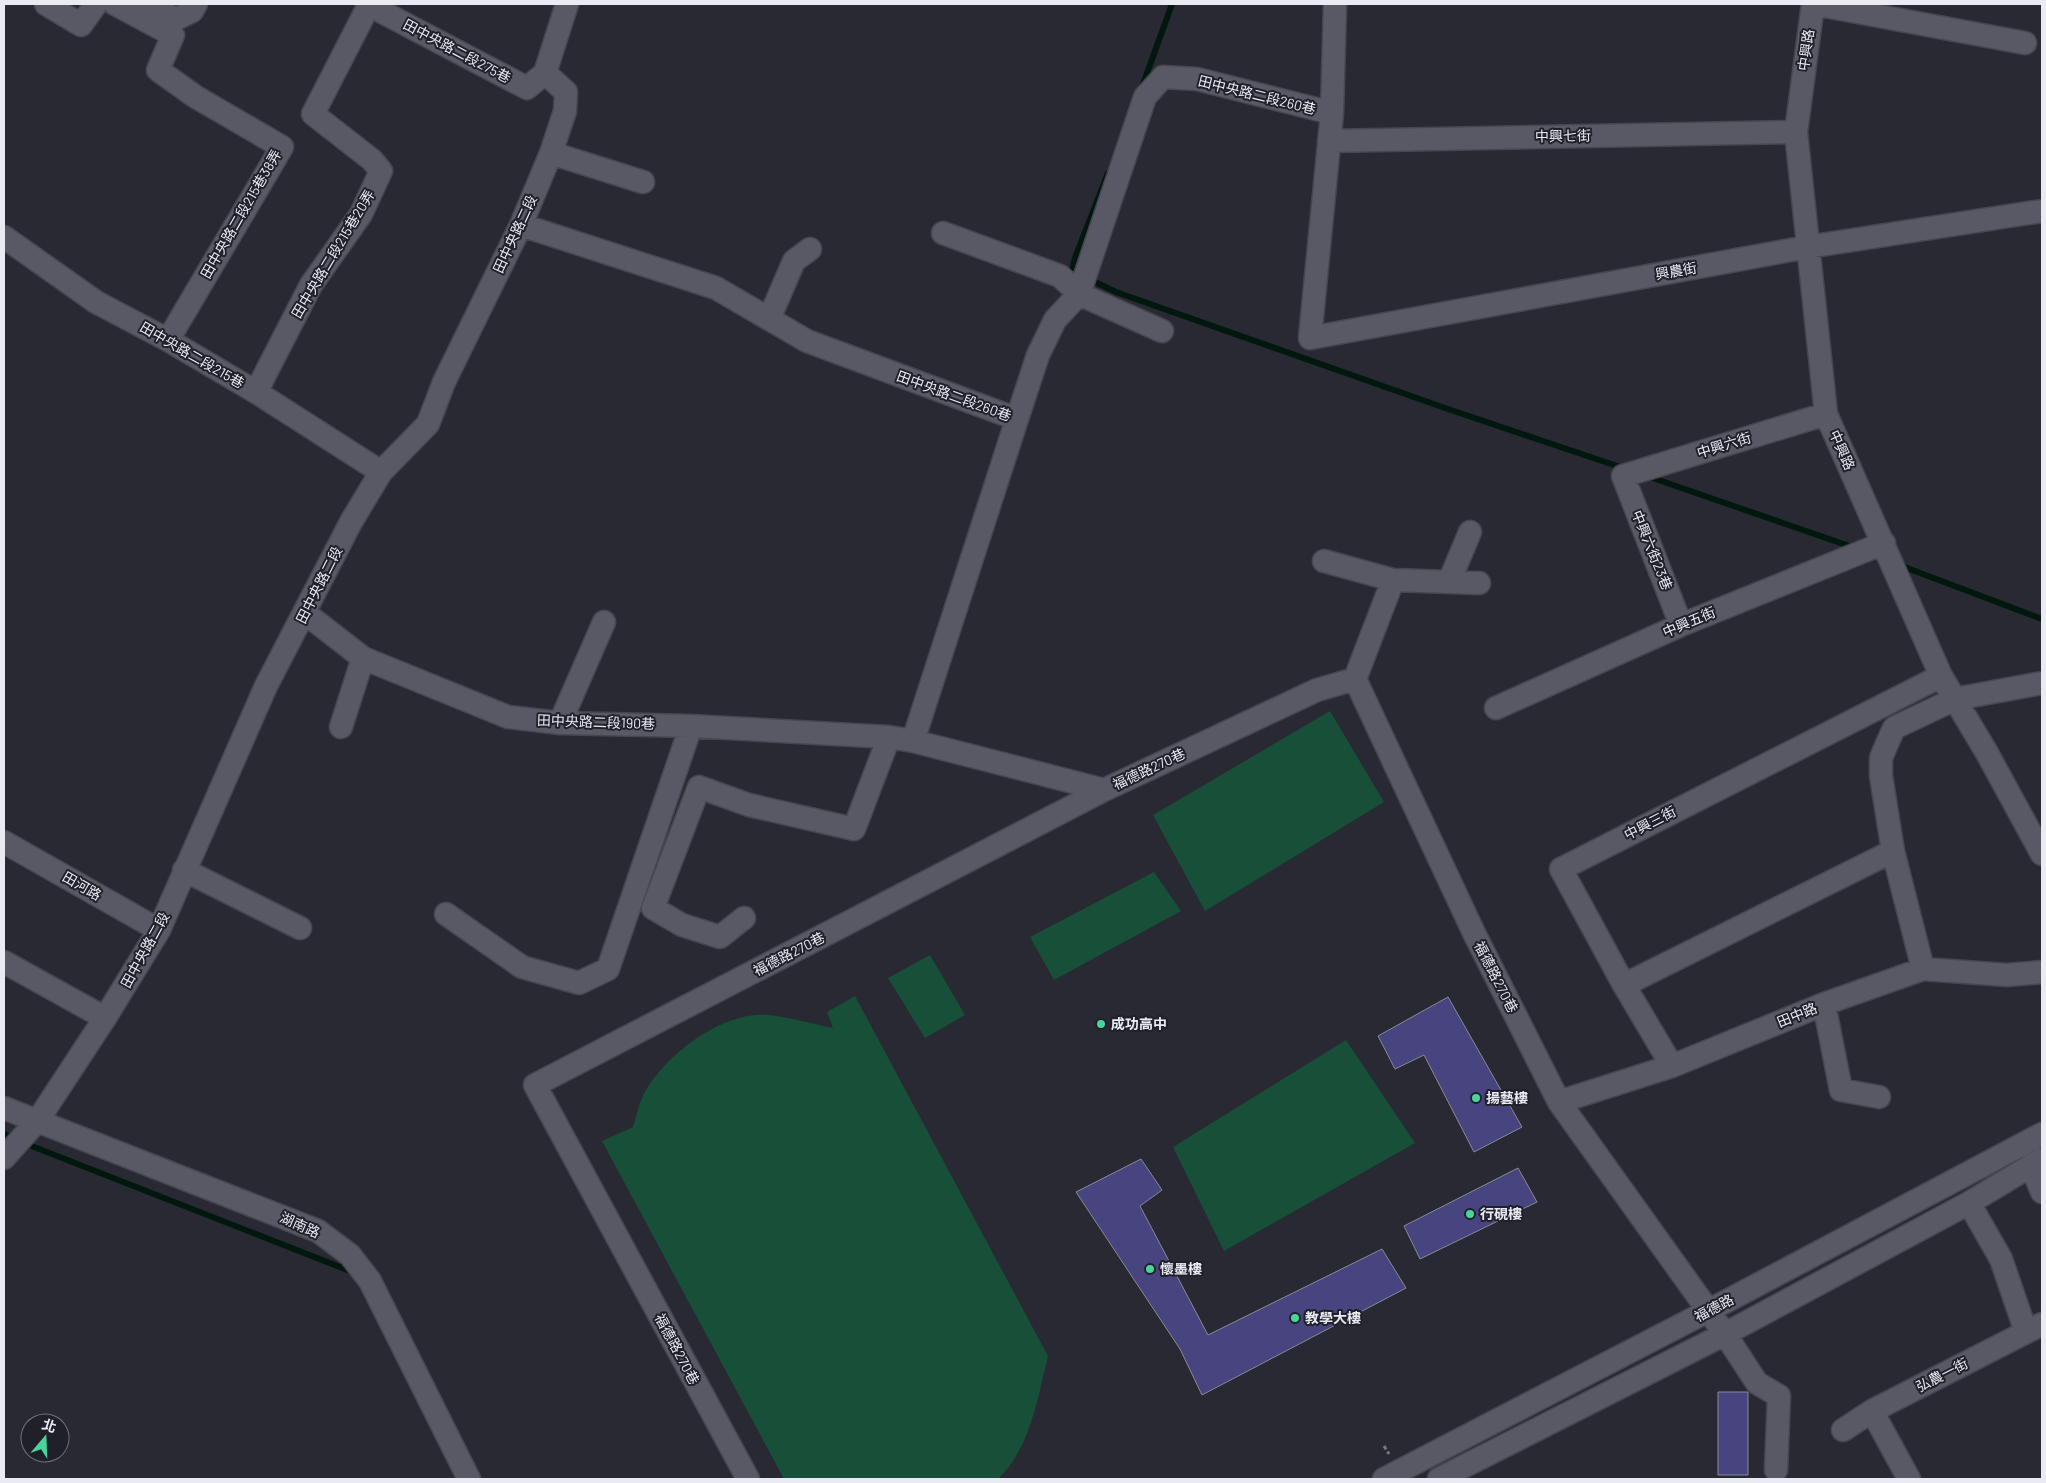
<svg xmlns="http://www.w3.org/2000/svg" width="2046" height="1483" viewBox="0 0 2046 1483" font-family="Barlow,'Noto Sans TC',sans-serif">
<style>
.green{fill:#174f38}
.lines{fill:none;stroke-linecap:round;stroke-linejoin:round}
.stream{stroke:#00180d;stroke-width:6}
.building{fill:#47447f;stroke:#898a97}
.minor-casing{stroke:#46464f;stroke-width:25}
.path{stroke:#787981;stroke-width:3;stroke-dasharray:4 2.5;stroke-linecap:butt}
.minor{stroke:#585964;stroke-width:22}
.poi-dot{fill:#4ad49c;stroke:#1f2029;stroke-width:2}
.labels{text-anchor:middle;stroke-width:4;stroke-linejoin:round;paint-order:stroke}
.street-label{font-size:14px;fill:#eaebf2;stroke:#1f2029}
.poi-label{font-size:14px;font-weight:bold;fill:#eaebf2;stroke:#1f2029;text-anchor:start}
</style>
<rect width="100%" height="100%" fill="#292933"/>
<path class="green" d="M1330,711l54,91 -179,109 -52,-96z
M1154,872l27,39 -127,69 -24,-43z
M930,955l35,60 -40,23 -37,-60z
M855,996l193,360c-10,41 -18,93 -50,123h-214l-182,-338 31,-14c4,-12 6,-26 13,-37 22,-37 77,-79 122,-75 22,2 44,9 65,13l-6,-16z
M1346,1040l69,103 -191,108 -51,-104z"/>
<g class="lines">
<path class="stream" d="M1142,87l30,-83
M1108,173l-33,85 -3,13 44,21 329,116 181,61
M1647,476l208,72
M1899,565l143,54
M4,1134l11,5
M24,1143l331,130"/>
</g>
<path class="building" d="M1448,997l74,130 -48,25 -50,-97 -29,14 -17,-33z
M1141,1159l21,31 -22,16 68,129 174,-86 24,39 -204,107 -22,-46 -104,-157z
M1518,1168l19,34 -117,57 -16,-33z
M1718,1392h30v83h-30z"/>
<g class="lines">
<g class="minor-casing">
<path id="minor" d="M46,4l35,21 15,-21
M115,4l58,31 -15,35 38,27 86,50 -114,193
M147,4l29,15 16,-8 4,-7
M367,4l160,84 18,-15
M1335,4l-3,109 -22,225 497,-91 235,-36
M1813,4l-17,128 30,282 115,262 46,77 55,101
M1814,4l211,39
M1329,141l467,-9
M551,153l92,29
M521,225l195,63 91,53 210,78 21,-64 17,-35 24,-26 66,-197 18,-20 34,2 135,34
M943,233l117,43 19,18 83,37
M4,237l92,65 72,38 88,52 125,80
M769,319l25,-58 16,-12
M256,392l55,-107 50,-71 20,-43 -9,-11 -59,-46 56,-109
M1017,419l-104,322 191,49
M1324,561l69,19 86,3
M1449,582l21,-50
M305,613l58,45 145,59 52,6 131,3 198,11 24,4
M1681,625l-58,-149 203,-62
M1355,679l38,-99
M1496,708l185,-83 203,-82
M560,723l44,-101
M341,727l22,-69
M4,842l155,88
M184,870l116,58
M446,914l76,53 57,16 29,-14 83,-243
M744,918l-24,19 -38,-12 -29,-17 46,-121 50,18 105,24 35,-92
M4,962l101,56
M1923,969l-30,-118 -12,-75v-18l5,-12 8,-18 61,-29 87,-16
M1624,985l269,-134
M1824,1004l17,86 38,7
M1672,1066l-48,-81 -63,-116 380,-193
M1559,1102l113,-36 152,-62 99,-35 84,6 35,-3
M4,1108l314,123 32,24 20,26 99,198
M4,1158l34,-38 67,-102 54,-88 107,-244 85,-164 30,-50 47,-48 16,-42 77,-157 30,-72 14,-42 1,-19 -21,-19 22,-69
M2031,1165l11,27
M1969,1203l32,56 25,73
M1872,1411l37,68
M1843,1430l29,-19 170,-87
M748,1479l-213,-394 569,-295 213,-100 38,-11 119,254 85,169 166,232 32,49 22,13 -3,74
M1384,1479l324,-168 334,-177
M1439,1479l286,-145 244,-131 73,-44"/>
</g>
<path class="path" d="M1384,1446l5,8"/>
<use href="#minor" class="minor"/>
</g>
<g class="poi-dot">
<circle cx="1101" cy="1024" r="5"/>
<circle cx="1476" cy="1098" r="5"/>
<circle cx="1470" cy="1214" r="5"/>
<circle cx="1150" cy="1269" r="5"/>
<circle cx="1295" cy="1318" r="5"/>
</g>
<g class="labels">
<g class="street-label">
<text transform="translate(1806 50) rotate(-82)" y="5">中興路</text>
<text transform="translate(457 51) rotate(28)" y="5">田中央路二段275巷</text>
<text transform="translate(1257 95) rotate(14)" y="5">田中央路二段260巷</text>
<text transform="translate(1563 136) rotate(-1)" y="5">中興七街</text>
<text transform="translate(241 214) rotate(-60)" y="5">田中央路二段215巷38弄</text>
<text transform="translate(515 234) rotate(-65)" y="5">田中央路二段</text>
<text transform="translate(333 254) rotate(-59)" y="5">田中央路二段215巷20弄</text>
<text transform="translate(1676 271) rotate(-10)" y="5">興農街</text>
<text transform="translate(192 355) rotate(30)" y="5">田中央路二段215巷</text>
<text transform="translate(954 396) rotate(20)" y="5">田中央路二段260巷</text>
<text transform="translate(1724 445) rotate(-17)" y="5">中興六街</text>
<text transform="translate(1842 450) rotate(66)" y="5">中興路</text>
<text transform="translate(1652 550) rotate(68)" y="5">中興六街23巷</text>
<text transform="translate(319 585) rotate(-63)" y="5">田中央路二段</text>
<text transform="translate(1689 622) rotate(-23)" y="5">中興五街</text>
<text transform="translate(596 722) rotate(2)" y="5">田中央路二段190巷</text>
<text transform="translate(1149 769) rotate(-25)" y="5">福德路270巷</text>
<text transform="translate(1650 823) rotate(-27)" y="5">中興三街</text>
<text transform="translate(82 886) rotate(30)" y="5">田河路</text>
<text transform="translate(145 950) rotate(-61)" y="5">田中央路二段</text>
<text transform="translate(789 954) rotate(-27)" y="5">福德路270巷</text>
<text transform="translate(1496 977) rotate(63)" y="5">福德路270巷</text>
<text transform="translate(1797 1015) rotate(-22)" y="5">田中路</text>
<text transform="translate(300 1225) rotate(24)" y="5">湖南路</text>
<text transform="translate(1714 1308) rotate(-28)" y="5">福德路</text>
<text transform="translate(677 1349) rotate(62)" y="5">福德路270巷</text>
<text transform="translate(1942 1375) rotate(-27)" y="5">弘農一街</text>
</g>
<g class="poi-label">
<text x="1111" y="1029">成功高中</text>
<text x="1486" y="1103">揚藝樓</text>
<text x="1480" y="1219">行硯樓</text>
<text x="1160" y="1274">懷墨樓</text>
<text x="1305" y="1323">教學大樓</text>
</g>
</g>
<rect width="2046" height="1483" fill="none" stroke="#eaebf2" stroke-width="10"/>
<g transform="translate(45 1438) rotate(19)"><circle r="24" fill="#1f2029" stroke="#707179"/>
<path d="M0-4L9 19L0 12L-9 19Z" fill="#4ad49c"/>
<text y="-8" font-size="14" font-weight="bold" text-anchor="middle" fill="#eaebf2">北</text>
</g>
</svg>
